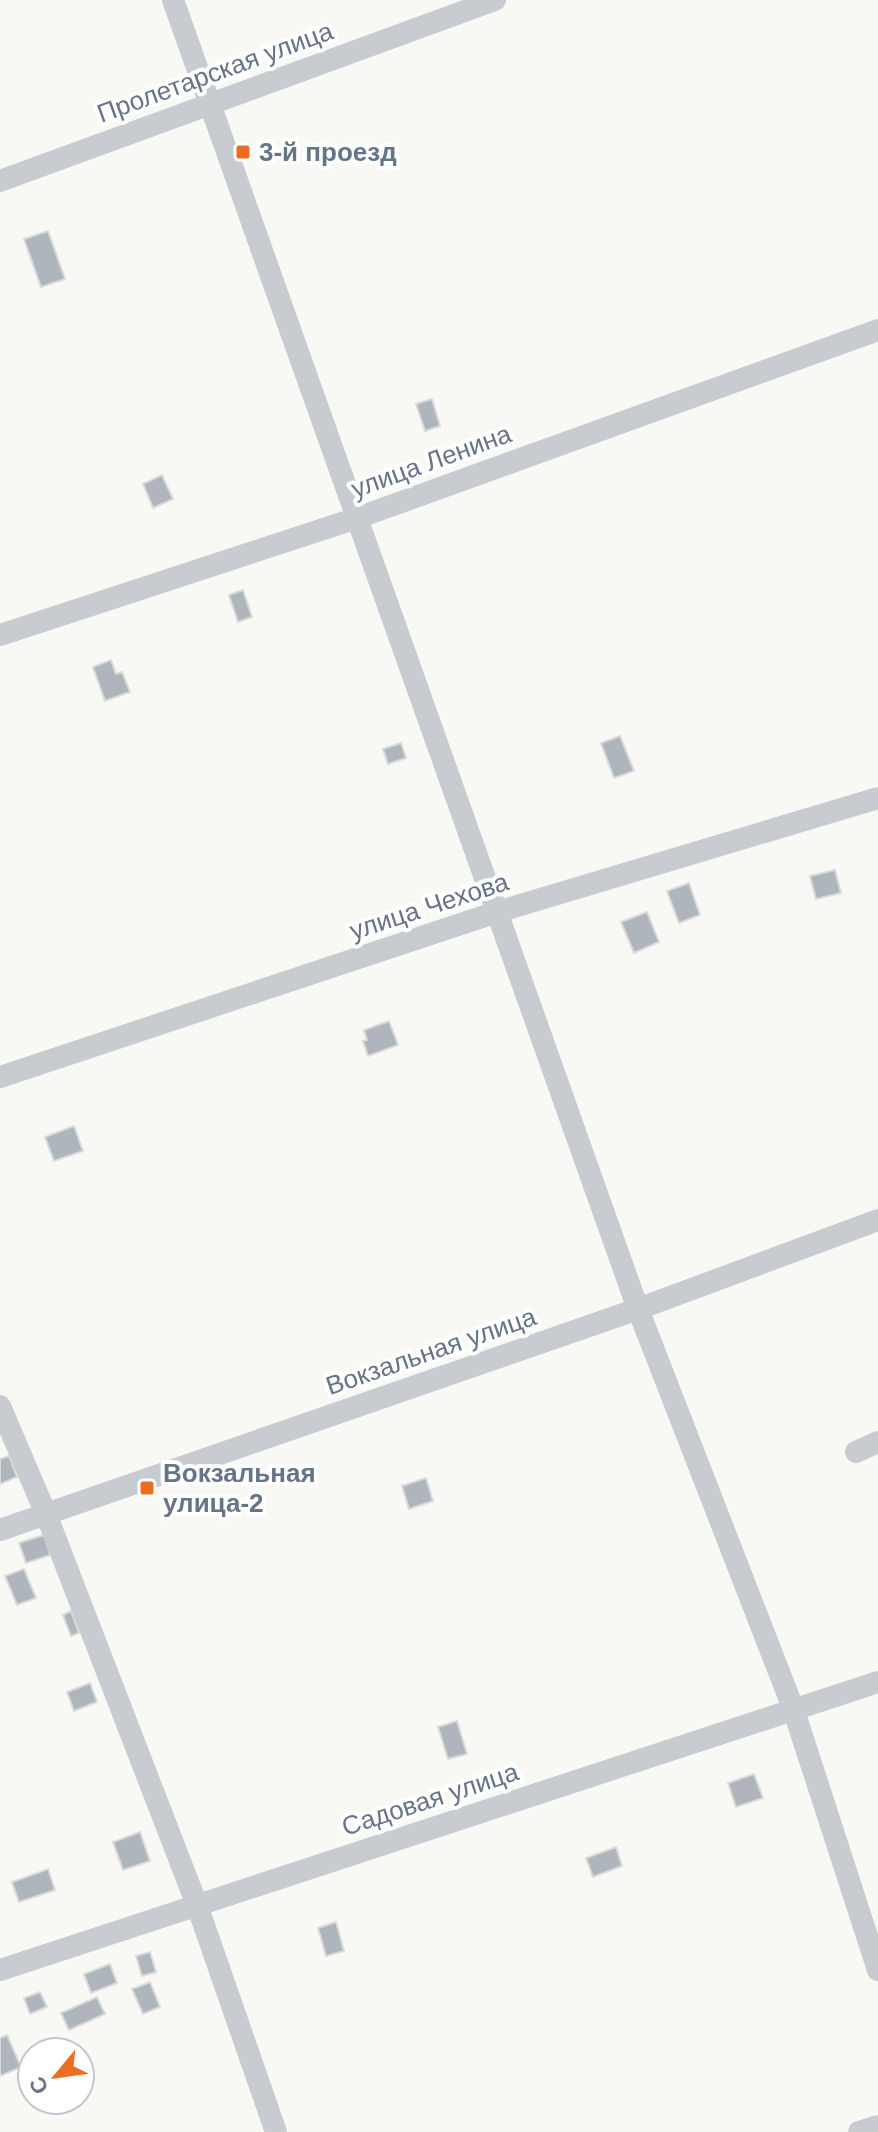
<svg xmlns="http://www.w3.org/2000/svg" width="878" height="2132" viewBox="0 0 878 2132" font-family="Arial,sans-serif">
<style>
.building{fill:#afb5bc;stroke:#dadad8;stroke-width:2}
.lines{fill:none;stroke-linecap:round;stroke-linejoin:round}
.minor{stroke:#c8cbcf;stroke-width:22}
.poi-dot{fill:#ec6e22;stroke:#fff;stroke-width:3}
.labels{text-anchor:middle;stroke-width:8;stroke-linejoin:round;paint-order:stroke}
.street-label{font-size:26px;fill:#667488;stroke:#fff}
.poi-label{font-size:26px;font-weight:bold;fill:#667488;stroke:#fff;text-anchor:start}
</style>
<rect width="100%" height="100%" fill="#f8f8f5"/>
<path class="building" d="M48,231l17,48 -24,8 -17,-48z
M432,399l8,27 -15,5 -9,-27z
M162,475l11,24 -20,9 -10,-24z
M243,590l9,27 -14,5 -9,-27z
M111,660l5,14 6,-2 8,20 -25,9 -12,-34z
M620,736l14,35 -20,7 -13,-35z
M401,743l5,15 -18,6 -5,-15z
M835,870l6,23 -25,6 -6,-23z
M689,883l11,32 -21,8 -12,-32z
M647,912l12,30 -25,11 -13,-31z
M389,1021l9,24 -30,11 -5,-15 4,-1 -3,-10z
M74,1126l9,25 -29,10 -9,-24z
M9,1456l8,21 -17,7v-25z
M426,1478l7,23 -24,8 -7,-23z
M44,1535l6,20 -24,8 -7,-20z
M24,1569l12,29 -19,7 -12,-29z
M71,1611l8,22 -8,3 -8,-21z
M90,1683l7,19 -23,9 -7,-19z
M457,1721l10,33 -19,5 -10,-32z
M754,1774l9,24 -27,9 -8,-24z
M140,1832l10,29 -27,9 -10,-28z
M616,1847l6,19 -29,11 -7,-19z
M48,1869l7,21 -36,12 -7,-20z
M336,1922l8,29 -18,5 -8,-28z
M150,1952l6,20 -14,4 -6,-20z
M110,1964l7,19 -26,10 -7,-19z
M150,1982l10,25 -17,7 -11,-25z
M40,1992l7,15 -17,7 -6,-16z
M97,1997l8,17 -36,16 -8,-17z
M7,2035l14,32 -21,9v-38z"/>
<g class="lines">
<path class="minor" d="M173,0l465,1309 155,399 85,262
M0,181l495,-181
M0,635l357,-117 521,-188
M0,1077l497,-165 381,-114
M0,1406l46,108 151,391 79,227
M856,1452l22,-10
M0,1530l638,-221 240,-89
M0,1970l878,-288
M859,2132l19,-6"/>
</g>
<g class="poi-dot">
<rect x="235" y="144" width="16" height="16" rx="4"/>
<rect x="139" y="1480" width="16" height="16" rx="4"/>
</g>
<g class="labels">
<g class="street-label">
<text transform="translate(215 72) rotate(-20)" y="9">Пролетарская улица</text>
<text transform="translate(431 461) rotate(-20)" y="9">улица Ленина</text>
<text transform="translate(429 906) rotate(-18)" y="9">улица Чехова</text>
<text transform="translate(431 1351) rotate(-19)" y="9">Вокзальная улица</text>
<text transform="translate(430 1799) rotate(-18)" y="9">Садовая улица</text>
</g>
<g class="poi-label">
<text x="259" y="161">3-й проезд</text>
<text x="163" y="1482">Вокзальная<tspan x="163" dy="30">улица-2</tspan></text>
</g>
</g>
<g transform="translate(56 2076) rotate(241)"><circle r="38" fill="#ffffff" stroke="#c2c7cf" stroke-width="2"/>
<path d="M0-6L14 30L0 20L-14 30Z" fill="#ec6e22"/>
<text y="-12" font-size="22" font-weight="bold" text-anchor="middle" fill="#667488">С</text>
</g>
</svg>
